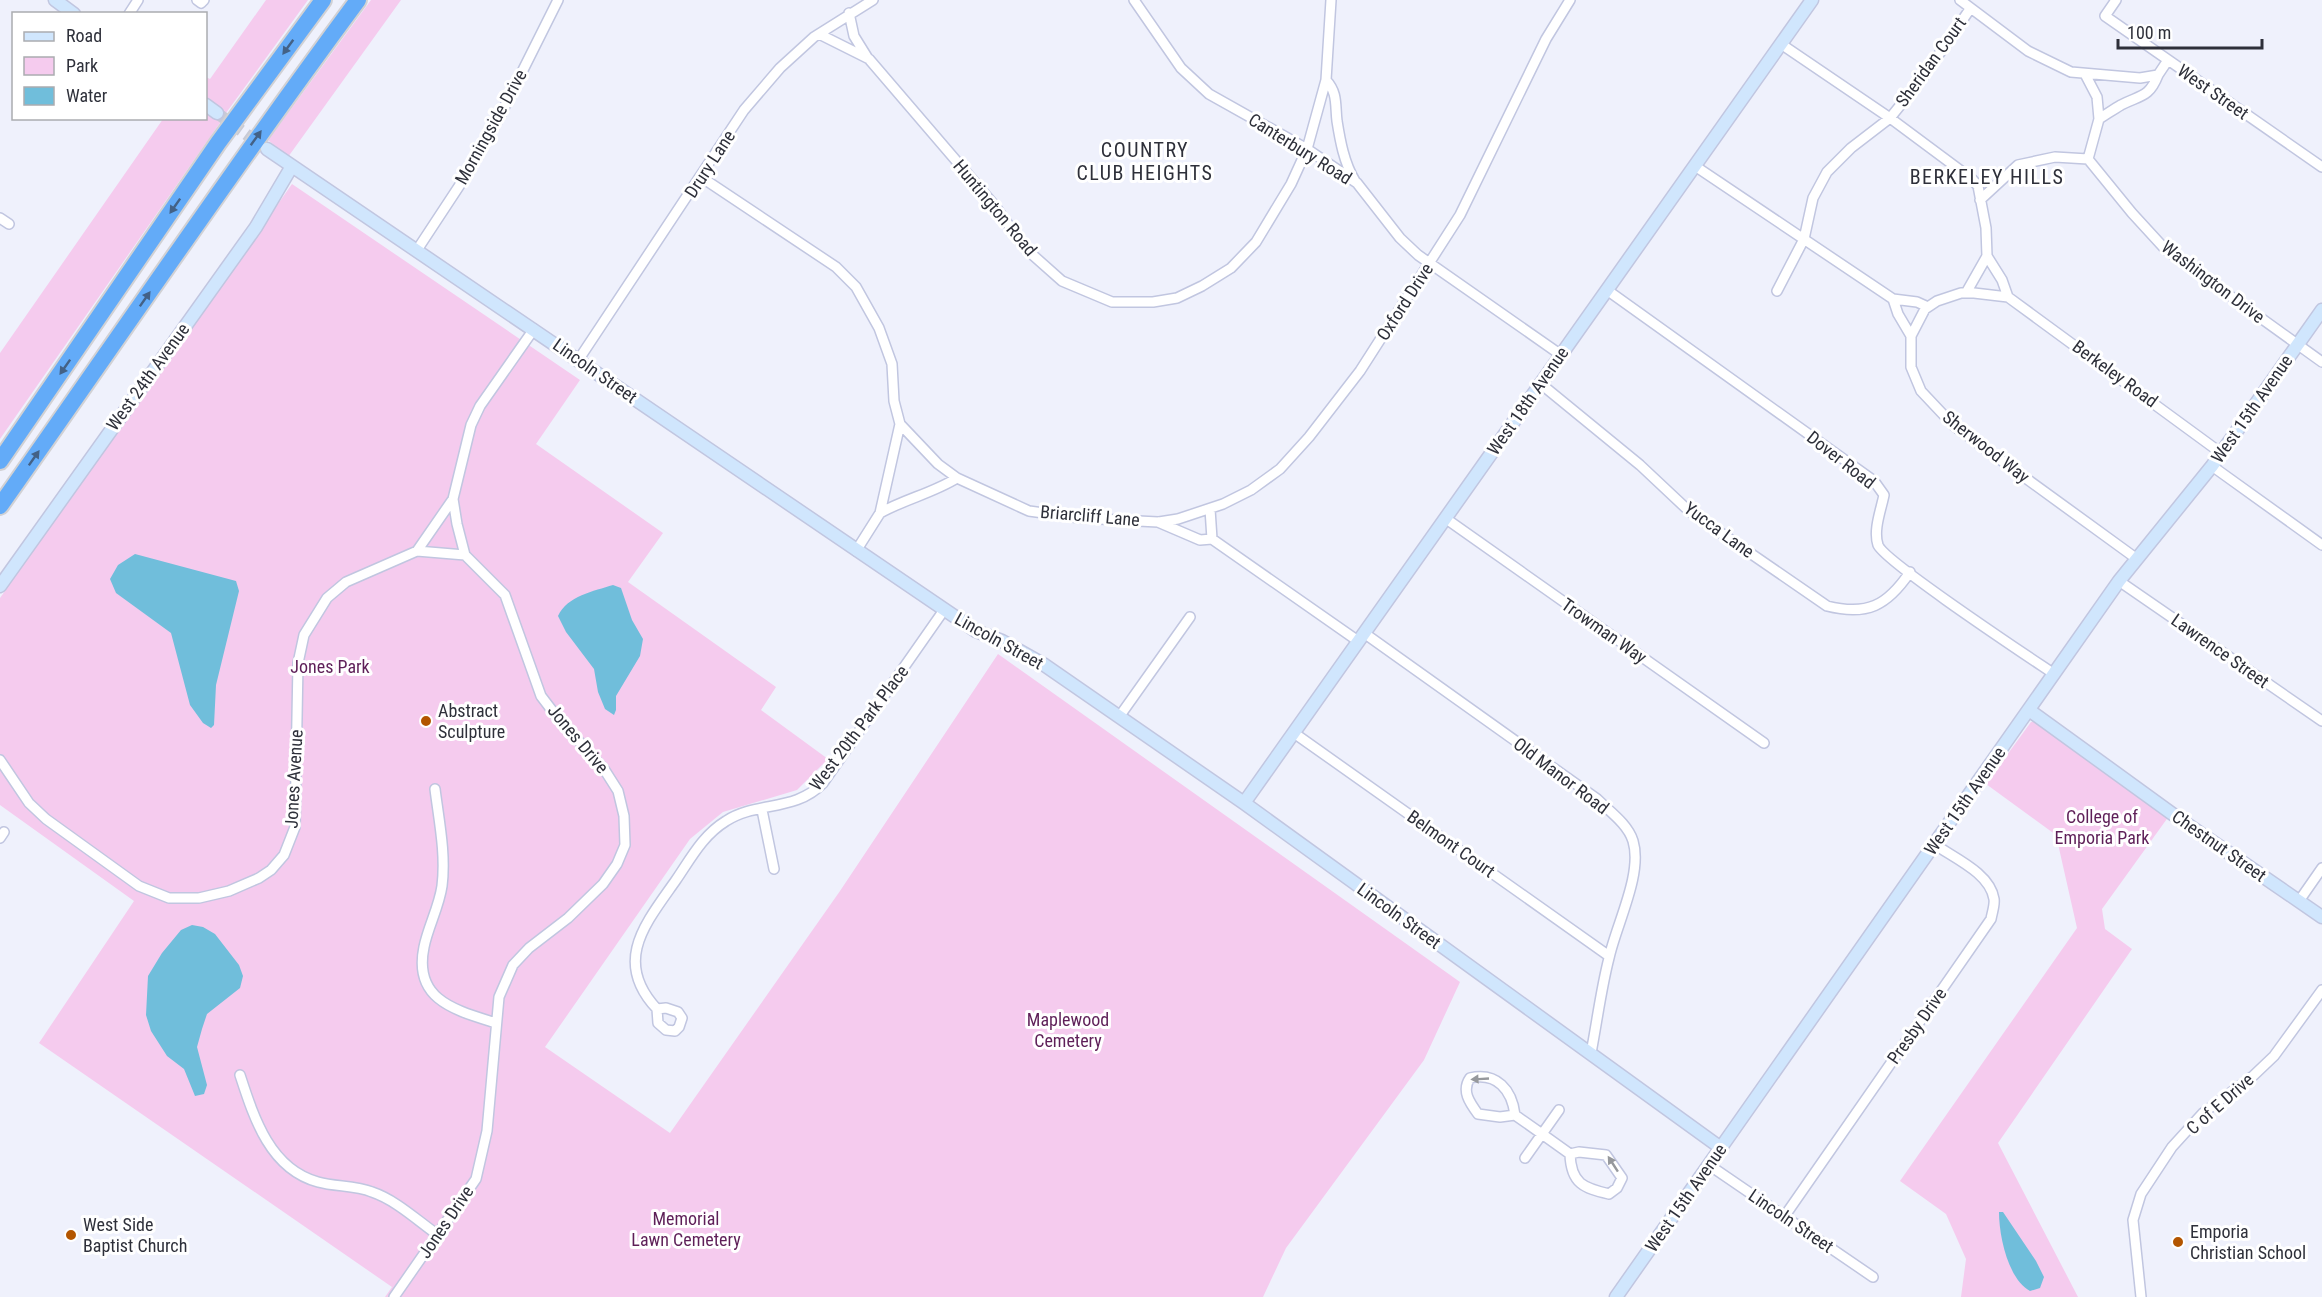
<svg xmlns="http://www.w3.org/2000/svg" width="2322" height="1297" viewBox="0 0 2322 1297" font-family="'Roboto Condensed',sans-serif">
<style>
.green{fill:#f5cbee}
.water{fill:#70bedb}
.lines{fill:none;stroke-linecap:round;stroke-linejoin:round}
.secondary-tunnel{stroke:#c8cad5;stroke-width:12;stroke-dasharray:12 6;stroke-linecap:butt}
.street-casing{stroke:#c1c6e0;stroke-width:12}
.secondary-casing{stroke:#c1c6e0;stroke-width:15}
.highway-casing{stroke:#d1d1d4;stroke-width:20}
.street{stroke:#fff;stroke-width:9}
.secondary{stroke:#d0e6fd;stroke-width:12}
.highway{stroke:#63abf8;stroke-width:16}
.oneway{fill:#436186}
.oneway2{fill:#96989c}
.poi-dot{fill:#b35500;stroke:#fff;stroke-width:2}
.labels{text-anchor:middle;stroke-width:6;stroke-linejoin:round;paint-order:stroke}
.street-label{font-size:18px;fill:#2e303a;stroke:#fff}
.park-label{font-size:18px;fill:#5e1f58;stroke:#fff}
.poi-label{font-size:18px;fill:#2e303a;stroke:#fff;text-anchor:start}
.neighbourhood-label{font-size:20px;letter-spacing:1.5px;fill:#2e303a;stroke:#fff}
</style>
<rect width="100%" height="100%" fill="#eff1fc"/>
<path class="green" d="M266,0h42l-82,113 -20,-15v-21l4,2z
M371,0h30l-113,157 -20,-17z
M206,112l7,5 9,3 -222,319v-86l163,-234 43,-1z
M292,184l288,196 -44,64 127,89 -35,49 148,105 -15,23 67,49 -31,31 -74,22 -33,27 -145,208 125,86 170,-242 158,-237 462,328 -36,78 -138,188 -23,49h-878l7,-10 -353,-244 95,-142 -134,-96v-207z
M2031,722h4l134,94 -67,93 3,20 27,20 -134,194 80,154h-117l5,-38 -20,-45 -46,-33 177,-253 -21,-93 -70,-51z"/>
<path class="water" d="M135,554l101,27 3,10 -23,94 -2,40 -3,3 -8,-5 -13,-18 -19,-72 -55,-40 -6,-14 8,-14z
M613,585l8,3 11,32 11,19 -3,17 -24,40v14l-2,5 -9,-6 -7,-17 -4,-23 -28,-37 -8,-16c9,-20 36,-25 55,-31z
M192,925l11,2 12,7 24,31 4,11 -3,12 -33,26 -5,15 -5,18 10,38 -3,9 -9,2 -11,-27 -17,-13 -16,-25 -5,-16 2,-39 14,-23 19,-23z
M1999,1212h4l33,49 8,16 -4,11 -10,3c-22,-12 -31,-55 -31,-79z"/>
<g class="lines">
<path class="secondary-tunnel" d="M217,113l44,32"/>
<g class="street-casing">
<path id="street" d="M197,0l4,3 3,-3
M1134,0l47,68 28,26 98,55 50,34 43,55 18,17 143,100
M1960,0l68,51 43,21 69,6 18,-3 10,-15
M2116,0l-11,16 217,151
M849,13l5,23 13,21
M129,14l9,-14
M819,34l50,25 126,147 31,43 36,32 50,21h41l24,-4 25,-12 29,-18 25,-26 35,-58 16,-35 19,-69 5,-80
M1781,44l109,74 82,61 6,7 8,42 1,28 15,24 6,17
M2085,74l12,23 2,22
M1326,80c12,13 9,25 11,41 3,19 7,42 18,60
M2088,159l44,54 33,36 157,113
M2088,159l11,-40c8,-5 15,-10 22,-14 19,-10 28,-7 37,-30
M1695,166l198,133 24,3 11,5
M701,177l135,90 20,20 23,41 13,36 2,37 6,23 38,40 19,14 72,33 51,7 78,4 42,18 12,-1 146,102
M1980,200l38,-35 37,-8 33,2
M0,218l9,6
M417,250l52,-79 31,-55 58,-116
M1607,290l267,191 10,14c-3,15 -11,35 -6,50 6,16 151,112 176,129
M1777,291l27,-52 9,-41 14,-26 24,-24 39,-30 34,-42 46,-67
M1966,293l21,-37
M1893,299l5,15 13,22
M579,359l165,-249 36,-42 34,-31 59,-37
M1541,384l99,81 49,46 138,95c40,10 60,0 83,-34
M900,424l-20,89c25,-14 53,-20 77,-35
M2212,466l110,79
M1210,509l2,30
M1445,518l319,225
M1159,522l19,-3 45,-15 28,-14 29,-21 29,-32 51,-66 100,-156 86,-176 24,-39
M417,551l48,4
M856,551l24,-38
M2137,559l-183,-133 -33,-35 -10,-24v-31l14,-27 12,-8 24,-8h13l34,4 213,156
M2119,581l203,140
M1364,633l233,166c12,12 31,25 36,42 10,33 -17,84 -24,117 -8,31 -12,64 -18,95
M1119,717l71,-100
M1294,733l315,223
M0,760l29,43 17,16 93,67 30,12h30l30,-7 30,-13 12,-8 13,-15 11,-28 3,-164 6,-28 23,-37 19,-16 71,-31 36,-52
M435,789c4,32 11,65 7,97 -3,21 -14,41 -18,61 -11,53 31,63 72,76
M762,810l12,59
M0,838l4,-6
M2299,901l23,-33
M666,1008l12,4 4,6 -3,9 -4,4 -9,-1 -8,-7 -1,-14z
M657,1009c-45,-48 -11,-86 19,-129 15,-22 27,-45 50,-59 31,-20 69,-9 97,-38l121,-173
M240,1075c14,43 30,94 78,107 18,5 37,3 54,10 24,8 46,29 66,43
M1515,1115l-15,2 -22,-3c-8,-11 -17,-23 -8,-36 27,-6 42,12 45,37l27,19 17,-24
M1525,1158l17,-24 28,20 9,-2 27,3 16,23 -5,10 -8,6c-25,-6 -38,-10 -39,-40
M1709,1165l164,112
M1784,1217l207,-298c1,-6 4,-14 3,-20 -4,-26 -40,-41 -60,-55
M394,1297l82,-118 11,-48 12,-134 14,-32 16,-17 39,-30 35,-34 14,-20 8,-19 -1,-29 -6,-25 -14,-22 -47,-52 -16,-21 -36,-101 -40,-40 -8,-31 -4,-25 18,-74 9,-19 54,-77
M2141,1297l-8,-77 8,-26 31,-47 31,-34 50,-37 21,-20 48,-66"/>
</g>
<g class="secondary-casing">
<path id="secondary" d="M55,0l19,14
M206,105l11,8
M267,149l709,482 26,10 41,23 201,139 477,345
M0,586l256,-359 36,-61
M2029,710l149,108 144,99
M1244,803l568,-803
M1616,1297l503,-716 93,-115 110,-156"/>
</g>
<g class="highway-casing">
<path id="highway" d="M0,461l218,-318 105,-143
M0,506c119,-169 235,-340 358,-506"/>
</g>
<use href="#street" class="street"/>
<use href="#secondary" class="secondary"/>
<use href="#highway" class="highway"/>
</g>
<defs><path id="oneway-solid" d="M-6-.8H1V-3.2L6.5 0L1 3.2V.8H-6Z" transform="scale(1.5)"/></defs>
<g class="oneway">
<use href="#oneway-solid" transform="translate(288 47) rotate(126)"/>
<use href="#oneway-solid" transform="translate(256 138) rotate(-54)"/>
<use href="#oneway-solid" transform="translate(175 206) rotate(125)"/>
<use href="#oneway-solid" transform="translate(145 299) rotate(-55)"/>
<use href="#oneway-solid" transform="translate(65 367) rotate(125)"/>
<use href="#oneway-solid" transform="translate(34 458) rotate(-55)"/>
</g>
<g class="oneway2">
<use href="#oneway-solid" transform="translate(1480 1079) rotate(177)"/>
<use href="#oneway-solid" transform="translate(1613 1164) rotate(-123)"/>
</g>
<g class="poi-dot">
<circle cx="426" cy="721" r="6"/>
<circle cx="71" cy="1235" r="6"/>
<circle cx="2178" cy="1242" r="6"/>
</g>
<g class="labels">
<g class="street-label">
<text transform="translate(1931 62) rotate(-54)" y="6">Sheridan Court</text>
<text transform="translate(2213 92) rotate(35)" y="6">West Street</text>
<text transform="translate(491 127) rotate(-61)" y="6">Morningside Drive</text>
<text transform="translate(1300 149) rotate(32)" y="6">Canterbury Road</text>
<text transform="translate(710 164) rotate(-57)" y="6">Drury Lane</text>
<text transform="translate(995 208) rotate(50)" y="6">Huntington Road</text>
<text transform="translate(2213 282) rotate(37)" y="6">Washington Drive</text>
<text transform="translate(1405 302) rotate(-57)" y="6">Oxford Drive</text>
<text transform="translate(595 371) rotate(35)" y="6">Lincoln Street</text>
<text transform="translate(2115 374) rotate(36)" y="6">Berkeley Road</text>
<text transform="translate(148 377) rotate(-54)" y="6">West 24th Avenue</text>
<text transform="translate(1528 401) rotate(-55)" y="6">West 18th Avenue</text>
<text transform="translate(2252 409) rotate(-55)" y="6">West 15th Avenue</text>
<text transform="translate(1986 447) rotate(38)" y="6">Sherwood Way</text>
<text transform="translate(1841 460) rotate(38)" y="6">Dover Road</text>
<text transform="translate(1090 516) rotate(5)" y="6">Briarcliff Lane</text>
<text transform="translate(1719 530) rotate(36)" y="6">Yucca Lane</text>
<text transform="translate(1604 631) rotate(35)" y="6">Trowman Way</text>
<text transform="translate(999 641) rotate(29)" y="6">Lincoln Street</text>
<text transform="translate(2220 651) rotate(35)" y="6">Lawrence Street</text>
<text transform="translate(859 728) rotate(-53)" y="6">West 20th Park Place</text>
<text transform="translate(578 739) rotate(50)" y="6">Jones Drive</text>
<text transform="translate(1561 776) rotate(37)" y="6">Old Manor Road</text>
<text transform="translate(294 779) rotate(-87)" y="6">Jones Avenue</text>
<text transform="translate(1965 801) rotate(-55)" y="6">West 15th Avenue</text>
<text transform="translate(1451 844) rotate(35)" y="6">Belmont Court</text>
<text transform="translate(2219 846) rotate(35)" y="6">Chestnut Street</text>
<text transform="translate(1399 916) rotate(36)" y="6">Lincoln Street</text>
<text transform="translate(1917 1026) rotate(-55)" y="6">Presby Drive</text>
<text transform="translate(2220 1104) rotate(-41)" y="6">C of E Drive</text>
<text transform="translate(1686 1198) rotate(-55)" y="6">West 15th Avenue</text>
<text transform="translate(1791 1221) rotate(34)" y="6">Lincoln Street</text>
<text transform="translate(446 1222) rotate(-56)" y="6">Jones Drive</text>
</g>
<g class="park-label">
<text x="330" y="673">Jones Park</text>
<text x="2102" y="823">College of<tspan x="2102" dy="21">Emporia Park</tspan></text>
<text x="1068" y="1026">Maplewood<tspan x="1068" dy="21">Cemetery</tspan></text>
<text x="686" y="1225">Memorial<tspan x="686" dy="21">Lawn Cemetery</tspan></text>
</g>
<g class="poi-label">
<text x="438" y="717">Abstract<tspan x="438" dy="21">Sculpture</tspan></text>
<text x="83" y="1231">West Side<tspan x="83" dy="21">Baptist Church</tspan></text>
<text x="2190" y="1238">Emporia<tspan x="2190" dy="21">Christian School</tspan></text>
</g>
<g class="neighbourhood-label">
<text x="1145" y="157">COUNTRY<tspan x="1145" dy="23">CLUB HEIGHTS</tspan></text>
<text x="1987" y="184">BERKELEY HILLS</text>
</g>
</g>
<rect x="12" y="12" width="195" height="108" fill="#ffffff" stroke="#abacb0" stroke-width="1.5"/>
<rect x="24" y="32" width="30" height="9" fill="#d0e6fd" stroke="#abacb0" stroke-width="1.5"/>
<text x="66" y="42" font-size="18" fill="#2e303a">Road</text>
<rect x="24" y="57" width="30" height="18" fill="#f5cbee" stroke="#abacb0" stroke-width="1.5"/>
<text x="66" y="72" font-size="18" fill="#2e303a">Park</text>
<rect x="24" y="87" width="30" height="18" fill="#70bedb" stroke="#abacb0" stroke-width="1.5"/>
<text x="66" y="102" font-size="18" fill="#2e303a">Water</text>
<path d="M2118 39v9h144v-9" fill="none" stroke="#2e303a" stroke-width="3"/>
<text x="2127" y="39" font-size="18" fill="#2e303a" stroke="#ffffff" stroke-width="4.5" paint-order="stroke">100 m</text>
</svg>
